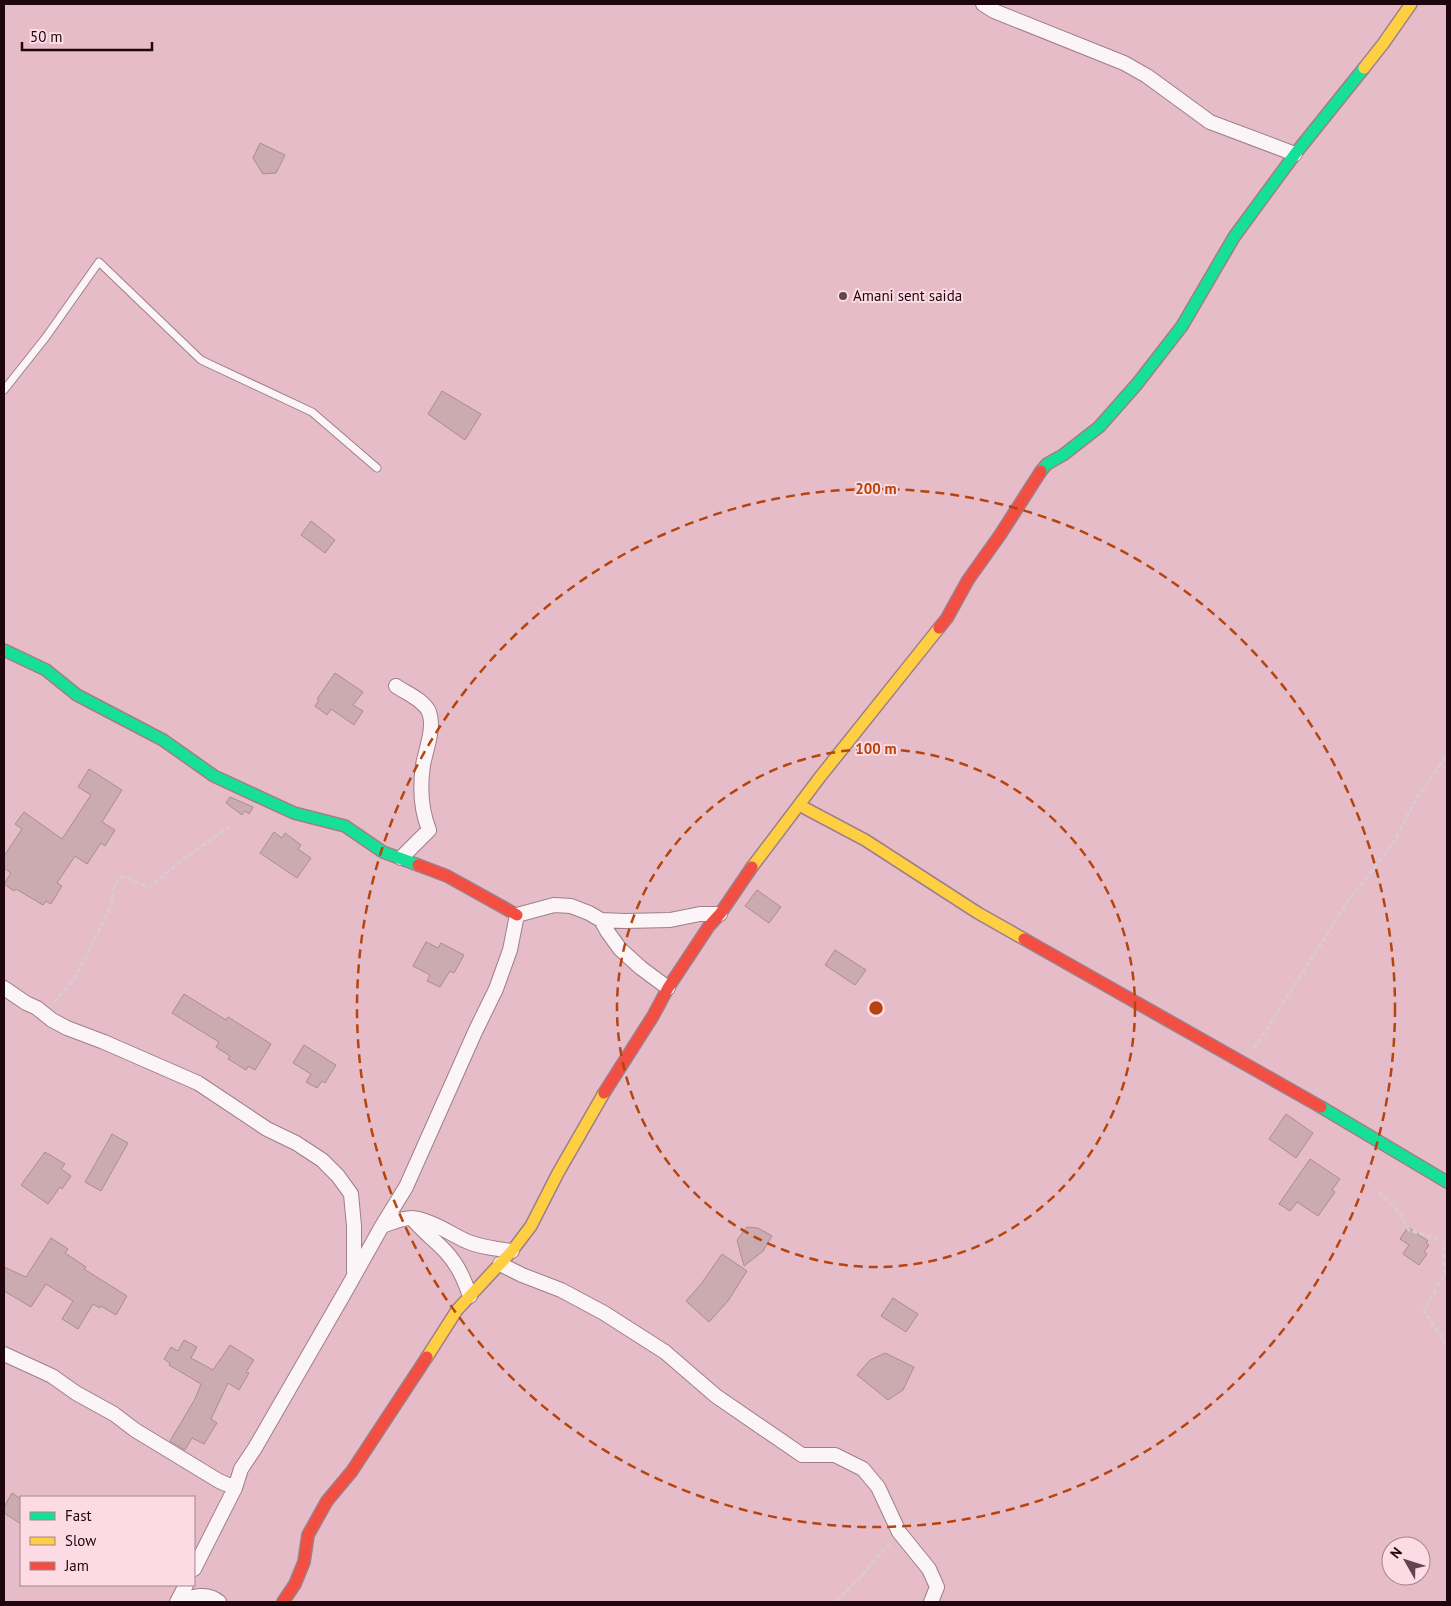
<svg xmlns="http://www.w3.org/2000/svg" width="1451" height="1606" viewBox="0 0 1451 1606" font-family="'PT Sans',sans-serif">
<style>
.building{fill:#cbaab0;stroke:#ac8b91}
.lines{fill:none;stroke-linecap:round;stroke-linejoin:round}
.lane-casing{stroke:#9e7f89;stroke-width:9}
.street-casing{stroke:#9e7f89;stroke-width:16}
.fast-casing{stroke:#9e7f89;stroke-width:14}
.slow-casing{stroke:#9e7f89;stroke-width:14}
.jam-casing{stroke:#9e7f89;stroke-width:14}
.path{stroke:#d9cbd0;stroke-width:3;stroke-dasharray:5 2.5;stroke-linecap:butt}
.lane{stroke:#fbf5f7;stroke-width:7}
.street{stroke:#fbf5f7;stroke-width:14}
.fast{stroke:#16e098;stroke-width:11}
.slow{stroke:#ffcf43;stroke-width:11}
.jam{stroke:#f24e42;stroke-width:11}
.ring{fill:none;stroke:#b6440c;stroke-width:2.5;stroke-dasharray:9 6}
.poi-dot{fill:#64454f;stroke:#fcdbe4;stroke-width:2}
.labels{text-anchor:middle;stroke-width:4;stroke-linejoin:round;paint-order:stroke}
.poi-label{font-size:15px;fill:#1e050e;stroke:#fcdbe4;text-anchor:start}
.centre{fill:#b6440c;stroke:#fcdbe4;stroke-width:2.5}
.ring-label{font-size:15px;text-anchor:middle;font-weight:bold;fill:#b6440c;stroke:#fcdbe4;stroke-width:4;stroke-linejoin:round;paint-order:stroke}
</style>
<rect width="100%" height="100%" fill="#e6bcc9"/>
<path class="building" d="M260,143l25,12 -9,18 -13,1 -10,-16z
M442,391l39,23 -16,26 -37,-26z
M311,521l24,19 -10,13 -24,-18z
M335,673l28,19 -10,13 10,6 -9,14 -23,-16 -4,6 -12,-9 4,-6 -2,-1z
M89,769l33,21 -20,32 13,8 -10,16 -4,-3 -14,21 -12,-8 -18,27 5,3 -11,18 -5,-3 -3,4 -27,-16 -2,2 -10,-7 7,-11 -7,-5v-12l18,-27 -7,-5 9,-12 38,27 29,-44 -13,-8z
M230,797l23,10 -4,7 -4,-3 -3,4 -16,-12z
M274,832l8,6 3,-5 16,12 -3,4 13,9 -14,20 -37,-25z
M757,890l24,17 -12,16 -24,-17z
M426,942l12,6 3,-5 23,12 -10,18 -4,-2 -10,16 -13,-6 3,-6 -17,-9z
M835,950l31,20 -11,15 -30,-20z
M184,994l42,26 2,-3 43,27 -16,26 -7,-4 -2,4 -18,-11 2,-3 -14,-9 3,-5 -47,-29z
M304,1045l32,20 -11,18 -3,-2 -5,7 -11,-6 5,-8 -18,-11z
M1286,1114l27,19 -17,25 -27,-19z
M112,1134l16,9 -27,48 -16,-9z
M45,1152l20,12 -4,5 10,7 -9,13 -2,-2 -12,17 -27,-19z
M1310,1159l30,20 -8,11 3,2 -17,24 -21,-14 -7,9 -11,-7z
M747,1227l11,1 14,8 -9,15 -19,15 -7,-26z
M1408,1227l20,14 -2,2 3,2 -5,7 3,2 -8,11 -16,-11 6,-9 -9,-6z
M51,1238l17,11 -3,4 21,14 -2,2 43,27 -11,19 -15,-9 -1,2 -7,-4 -15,25 -16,-10 11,-18 -27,-17 -15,23 -27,-16v-24l22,10z
M722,1254l25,17 -19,30 -19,21 -23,-21 15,-17z
M893,1298l25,16 -12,18 -25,-16z
M184,1340l13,7 -6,11 22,12 17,-25 24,15 -8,12 3,1 -10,17 -11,-7 -17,36 6,4 -13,21 -12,-6 -7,12 -15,-9 25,-42 6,-15 -32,-19 1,-2 -6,-4 7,-12 7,4z
M885,1353l29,14 -11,23 -15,10 -31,-25 13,-15z
M12,1493l9,6v25l-17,-11v-6z"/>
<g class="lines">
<g class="lane-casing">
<path id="lane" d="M4,390l42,-53 53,-75 102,98 111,52 65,56"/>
</g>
<g class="street-casing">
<path id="street" d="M983,4l11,7 130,52 23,13 63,46 85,32
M396,686c10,7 28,14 33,26 6,15 -3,37 -6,53 -3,21 -2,45 6,65l-28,28
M601,920l24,1 45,-1 30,-6h20
M4,988l22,15 11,5 15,12 15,8 37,14 94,41 69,46 29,14 26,17 16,16 13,18 3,32v46
M412,1218c10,13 23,22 34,34 12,13 18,27 24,44
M382,1226c9,-3 20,-8 30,-8 19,2 37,15 54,23 14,6 30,8 46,10
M500,1264l22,11 39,15 43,23 61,39 51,44 86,59h33l28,14 15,18 21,45 30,37 8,18 -6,15
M4,1354l48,22 24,17 38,21 21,16 84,51 16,7
M194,1569l41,-81 6,-19 14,-21 90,-156 37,-66 24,-39 69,-155 21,-43 14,-39 7,-35 37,-10 17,1 18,7 12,7 6,11 13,18 21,19 27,20
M177,1602l9,-17
M180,1602c12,-6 28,-10 39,0"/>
</g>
<g class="fast-casing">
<path id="fast" d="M1041,471l6,-7 16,-9 36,-28 38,-43 45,-58 52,-89 61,-83 69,-86
M4,650l42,20 31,25 86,45 51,36 80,37 51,13 38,26 35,13
M1321,1107l126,75"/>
</g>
<g class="slow-casing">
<path id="slow" d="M1364,68l19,-24 28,-40
M799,805l66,35 113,73 46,26
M752,867l68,-90 119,-149
M427,1357l30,-47 55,-59 19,-25 27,-53 46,-80"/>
</g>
<g class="jam-casing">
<path id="jam" d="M939,628l8,-10 21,-38 32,-45 41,-64
M418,865l29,11 70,39
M1024,939l297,168
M604,1093l49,-77 15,-28 41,-62 11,-12 32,-47
M283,1602l12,-18 9,-22 4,-27 19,-34 25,-30 75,-114"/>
</g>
<path class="path" d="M54,1002l16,-17 13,-22 28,-58 3,-17 5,-9 4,-2 6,1 18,9h3l35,-29 47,-33
M1254,1049l94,-148 46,-59 24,-46 29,-41
M1379,1192l20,20 10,18 34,11 2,32 -21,38 23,34
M836,1602l28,-29 25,-29"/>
<use href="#lane" class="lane"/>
<use href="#street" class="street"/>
<use href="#fast" class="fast"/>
<use href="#slow" class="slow"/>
<use href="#jam" class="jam"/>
</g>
<g class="ring">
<circle cx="876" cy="1008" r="259"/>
<circle cx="876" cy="1008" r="519"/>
</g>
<circle class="poi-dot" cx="843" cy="296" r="5"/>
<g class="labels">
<g class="poi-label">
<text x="853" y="301">Amani sent saida</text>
</g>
</g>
<circle cx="876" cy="1008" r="8" class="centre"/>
<g class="ring-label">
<text x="876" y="494">200 m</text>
<text x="876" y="754">100 m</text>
</g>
<rect width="1451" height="1606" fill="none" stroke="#1e050e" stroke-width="10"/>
<rect x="20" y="1496" width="175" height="90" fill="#fcdbe4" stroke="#a3858e"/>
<rect x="30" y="1512" width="25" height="8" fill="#16e098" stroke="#a3858e"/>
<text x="65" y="1521" font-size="15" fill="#1e050e">Fast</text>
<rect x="30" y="1537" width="25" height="8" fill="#ffcf43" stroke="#a3858e"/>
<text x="65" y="1546" font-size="15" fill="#1e050e">Slow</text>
<rect x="30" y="1562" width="25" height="8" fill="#f24e42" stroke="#a3858e"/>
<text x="65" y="1571" font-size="15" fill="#1e050e">Jam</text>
<g transform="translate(1406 1561) rotate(309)"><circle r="24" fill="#fcdbe4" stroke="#a3858e"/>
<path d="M0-4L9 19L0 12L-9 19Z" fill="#64454f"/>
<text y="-8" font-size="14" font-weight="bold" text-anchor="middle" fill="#1e050e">N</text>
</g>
<path d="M22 42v8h130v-8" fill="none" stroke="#1e050e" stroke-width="2.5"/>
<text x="30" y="42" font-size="15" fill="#1e050e" stroke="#fcdbe4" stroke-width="4" paint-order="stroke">50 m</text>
</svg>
